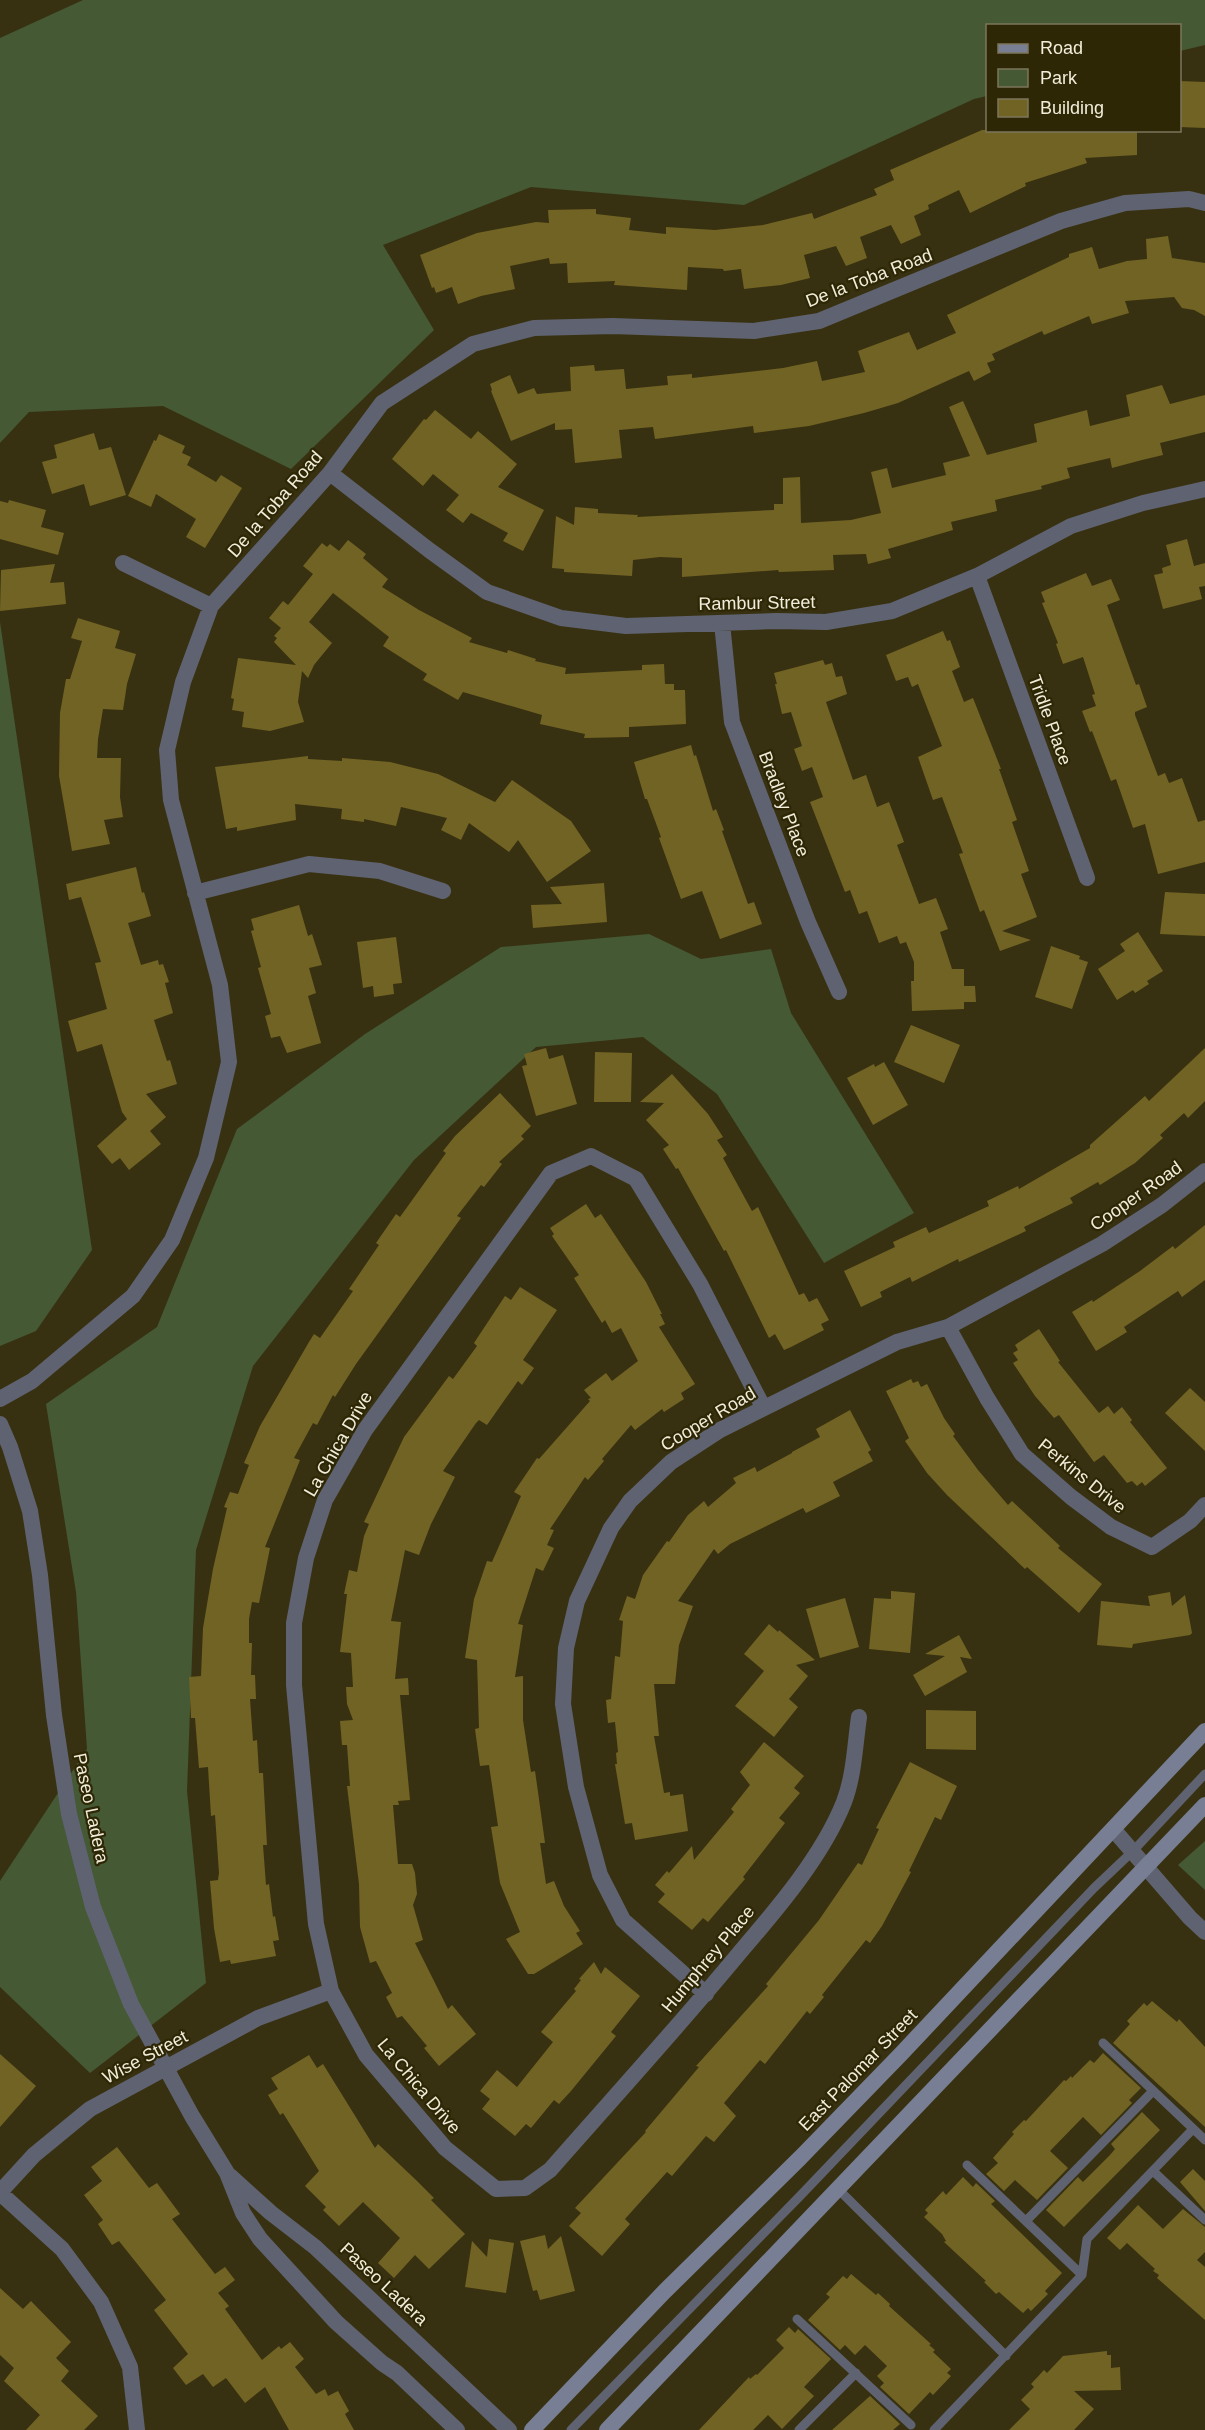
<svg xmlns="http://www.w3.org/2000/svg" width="1205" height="2430" viewBox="0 0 1205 2430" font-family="Helvetica,sans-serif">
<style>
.green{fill:#445934}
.building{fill:#716324}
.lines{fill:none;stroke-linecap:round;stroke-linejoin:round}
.service{stroke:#5f6371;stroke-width:9}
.minor{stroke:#5f6371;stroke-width:16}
.tertiary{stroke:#5f6371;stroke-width:16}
.secondary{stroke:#787f95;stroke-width:16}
.labels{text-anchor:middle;stroke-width:4.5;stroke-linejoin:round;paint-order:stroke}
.street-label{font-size:18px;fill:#f1edda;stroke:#2e2706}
</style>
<rect width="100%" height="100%" fill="#383111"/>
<path class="green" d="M83,0h1122v45l-25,6v-25h-192l-1,70 -13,3 -230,106 -213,-18 -148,58 51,85 -143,139 -128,-63 -134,6 -29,31v-405z
M0,622l92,628 -56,81 -36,15z
M649,934l52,25 70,-10 20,64 123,200 -90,50 -107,-169 -74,-57 -107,10 -122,113 -161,206 -57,184 -9,241 19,192 -116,90 -90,-86v-106l87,-132 -11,-157 -30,-188 111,-77 80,-198 128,-95 136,-87z
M1205,1841v49l-27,-25z"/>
<path class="building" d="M1179,81l26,1v46l-26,-1z
M982,130h155v25l-52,3 2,5 -62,20 1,3 -56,27 -11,-23 -31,15 1,4 -15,7 7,19 -20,9 -10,-19 -31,12 7,21 -21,8 -10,-20 -32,9 6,23 -29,7 -37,4 -3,-20 -17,2 -1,-2 -35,-2 -1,23 -73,-5 1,-4 -47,2 -1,-20 -17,1 -1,-6 -39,8 5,23 -34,7 -23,8 -6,-17 -16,6 -2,-6 -2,1 -12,-33 57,-22 59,-11 13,1 -1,-13 48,-1v5l35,4 -2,12 37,4v-7l49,3 48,-5 49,-12 2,6 63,-24 -3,-6 20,-9 -4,-10z
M1168,236l4,22 33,5v53l-11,-6 -12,-2 -8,-11 -49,4 4,12 -37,11 -3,-8 -45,19 -2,-4 -50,23 3,6 -8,3 4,9 -17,9 -5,-10 -71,32 -34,10 -55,13 -55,7 -1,-7 -98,13 -2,-12 -34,3 3,28 -47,5 -3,-34 -17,1v-7l-44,18 -20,-50 1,-1 -2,-6 20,-9 8,19 16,-6 3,6 34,-3 -1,-24 24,-2 1,6 29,-2 2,20 42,-4 -1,-9 25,-2v4l47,-5 44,-5 34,-7 5,20 43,-9 -7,-21 51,-19 8,18 39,-17 -9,-18 122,-58v-3l23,-7 7,22 28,-8 20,-2 -1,-20z
M1162,385l8,19 35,-9v37l-45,11 3,12 -21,5 -30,8 -2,-10 -43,10 3,10 -29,8 1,3 -47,11 2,11 -46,11 2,8 -65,19 3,9 -23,6 -2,-10 -33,1 1,15 -55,2 -1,-2 -96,7v-19l-22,-1 -27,3 -1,16 -68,-4v-3l-12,-1 4,-52 18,9 1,-18 23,2v4l40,2 -1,2 137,-7v-6h9v-26l17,-1 1,46 50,-3 30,-7 -10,-41 16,-4 5,20 54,-13 -3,-12 27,-7 -21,-49 14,-6 24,54 50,-13 -3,-18 53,-14 3,16 40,-10 -4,-21z
M435,410l36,29 7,-8 39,33 -19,23 46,23 -21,41 -20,-10 5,-8 -37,-20 -8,10 -17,-13 13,-15 -26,-21 -10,12 -31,-27 32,-40 2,1z
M94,433l5,17 12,-3 15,48 -36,11 -6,-22 -32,10 -10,-32 15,-4 -3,-13z
M159,434l26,12 -3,7 9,4 -4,8 29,17 5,-7 21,13 -37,60 -19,-11 10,-18 -40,-25 -5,13 -23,-11 26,-56 2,1z
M9,500l37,10 -5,17 23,6 -6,22 -58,-16v-38l8,2z
M1187,539l7,27 11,-3v23l-6,1 3,12 -39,10 -9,-34 9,-2 -1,-5 9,-3 -5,-20z
M348,540l18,14 -3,4 25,21 -6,8 37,23 53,28 -3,4 38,11 1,-3 28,9 -1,2 31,7 -1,6 77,-4v-5l22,-1 1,20h9v6h11l1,34 -57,3v10l-45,1 1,-4 -45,-10 2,-9 -79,-23 -5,8 -35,-20 4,-6 -44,-28 6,-9 -56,-44 -24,29 23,21 -18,22 -6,13 -6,-7 -4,31 6,20 -34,9 -28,-4 2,-15 -12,-2 2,-11 -3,-1 7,-40 58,7 -22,-23 3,-4 -3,-2 7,-8 -12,-10 14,-17 5,4 25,-31 -10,-8 19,-23 5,4 3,-3 9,7z
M55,564l-5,19 14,-1 2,22 -66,7 1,-41z
M1086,573l6,13 19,-7 9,21 -13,5 29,80 3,-1 8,23 -12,5v3l23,61 7,-3 4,10 13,-5 16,44 7,-2v42l-47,12 -13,-50 -12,4 -17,-49 -5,2 -19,-50 -2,1 -8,-21 14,-5 -4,-11 3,-1 -12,-37 -20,7 -7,-20 2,-1 -16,-40 3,-1 -4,-10z
M78,618l42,13 -5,17 21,6 -9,30 -4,26 -20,-1 -5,30 -1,19h24l-1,39 3,20 -19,3 6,24 -38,7 -13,-75 1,-63 6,-34h4l12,-38 -11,-3z
M943,631l4,10 3,-1 10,27 -8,4 12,31 9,-4 28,71h-2l18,51 -5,2 17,49 -8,3 16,43 -35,14 29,9 -31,11 -16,-41 -4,2 -21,-58 4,-1 -21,-56 -9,3 -15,-43 24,-11 -24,-62 -6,3 -4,-10 -12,4 -10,-26z
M823,660l2,5 7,-2 4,14 6,-1 5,18 -21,8 27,78 13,-5 11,32 12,-5 15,40 -7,3 22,59 17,-6 12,31 -8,3 12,37h12v17h11l1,16h-12v7l-52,2 -1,-30h3v-19l-8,-20 -6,2 -3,-8 -18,7 -12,-32 -8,3 -9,-24 -5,2 -35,-90 13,-5 -11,-30 -10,4 -8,-22 8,-3 -11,-34 -9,2 -7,-30h2l-3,-11z
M691,745l3,11 2,-1 17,56 3,-2 8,21 -2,1 26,73 6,-2 8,22 -42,15 -18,-48 -21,8 -22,-61 2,-1 -14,-38h-2l-11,-37z
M308,756v3l34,2v-3l48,4 48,12 57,28 17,-22 59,41 20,30 -44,31 -29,-42 -9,12 -40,-29 -8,17 -20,-10 6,-12 -46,-11 -5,19 -32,-7v3l-23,-3 1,-10 -47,-5 1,16 -59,11v-4l-11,2 -11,-62z
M136,867l6,26 2,-1 7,24 -23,7 13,42 17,-5 1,5 4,-1 6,18 -4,1 8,30 -19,7 13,41 3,-1 7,24 -31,10 20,23 -16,14 11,13 -32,26 -9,-12 -8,6 -15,-18 30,-27 -5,-7 -20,-68 -25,8 -9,-31 39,-12 -12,-46 6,-1 -20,-65 -12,3 -3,-16z
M604,883l3,39 -74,6 -2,-23 31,-1 -12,-17z
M1165,892l40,2v42l-45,-2z
M299,905l9,31 4,-2 10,31 -13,3 7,25 -8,3 13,47 -34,10 -7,-17 -9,2 -6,-22 6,-2 -13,-46 3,-1 -10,-36 3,-1 -3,-11z
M1138,932l25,39 -16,10 2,3 -14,9 -2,-3 -16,10 -19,-31 27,-18 -5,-7z
M396,937l6,46 -9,1 1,10 -20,3 -1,-11 -10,2 -6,-46z
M1051,946l29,10 -1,3 9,3 -16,47 -37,-12z
M911,1025l49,20 -16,38 -50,-21z
M546,1048l3,11 14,-4 14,49 -41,12 -14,-50 5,-1 -3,-11z
M1205,1048v53l-17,17 -4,-5 -24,22 3,3 -28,25 -35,22 -2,-3 -28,16 3,5 -49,24 2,4 -67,31 -1,-3 -46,23 -2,-5 -30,15 2,5 -21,10 -17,-36 51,-24 -2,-5 33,-15 3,6 60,-27 -2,-5 31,-15 1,3 71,-41v-3l55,-49 4,5z
M595,1052l37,1 -1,49h-37z
M884,1062l24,43 -35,20 -26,-47 27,-14 1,3z
M672,1074l36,40 15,23 -6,3 10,15 -4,3 29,53 6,-4 41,88 5,-2 5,9 8,-4 12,22 -8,4 3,6 -33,17 -7,3 -9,-16 -6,4 -43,-88 -2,1 -46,-83 -2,1 -13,-20 6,-4 -23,-25 18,-17 -24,-1z
M500,1093l31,33 -10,10 3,3 -25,23 3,2 -18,23 -3,-2 -24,31 4,2 -105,146 -21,33 -2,-2 -16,30 -4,-2 -19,35 6,2 -35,87 5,1 -11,55 -7,-1 -3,17v24h3l-1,32h4l1,24h-6l3,42 4,-1 2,33h4l4,72h-4l3,40 3,-1 4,33 2,-1 4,24 -6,1 3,15 -45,8 -1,-4 -10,2 -6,-34 -4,-47 8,-1 1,-7 -4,-58 -4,1 -3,-49 -9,1 -4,-50h-4l-2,-41 12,-1 2,-48 10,-59 14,-61 -3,-1 6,-15 8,2 11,-29 -5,-2 16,-37 49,-84 5,-8 6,4 33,-47 -4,-2 30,-44 -3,-2 20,-29 4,3 46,-64 -3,-2 12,-15z
M586,1204l9,14 6,-4 45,68 16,32h-2l5,10 -6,3 36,57 -14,9 3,6 -20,13 -2,-3 -27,21 -4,-5 -29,34 2,2 -16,19 -3,-3 -35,52 4,1 -7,15 7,3 -11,23 -7,-3 -18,56 5,1 -8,52 8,-1v44l8,52 4,-1 3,21 7,51h-5l6,41 8,-3 10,25 16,25 -4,2 7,11 -49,30h-6l-22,-35 14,-7 -20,-49 -9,-56 7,-1 -9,-61 -9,1 -5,-37 4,-1 -2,-68 -12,-2 9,-59 13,-38 5,1 29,-66 -7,-4 23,-34 2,1 51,-58 -2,-2 3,-1 -7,-8 22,-17 6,8 26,-20 -17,-33 -9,5 -7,-13 -3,3 -28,-45 5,-3 -27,-39 2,-2 -4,-6z
M1205,1225v55l-23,17 -4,-6 -54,36 3,5 -31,19 -24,-39 20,-12 1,2 47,-31 33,-25 2,3z
M520,1287l37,23 -34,50 11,8 -12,17 -4,-4 -31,44 -8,-5 -3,3 -33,48 12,6 -24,47 -12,31 -14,-5 -14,71 10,1 -6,57 13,-1 1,17h-9l10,105 -12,1 1,4h-6l5,59h14l3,9 2,21 -4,11 10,35 -8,3 33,66 4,-4 24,29 -37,32 -15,-18 3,-2 -25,-30 -5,2 -11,-21 6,-4 -16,-32 -6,2 -10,-36 -1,-43 -12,-98h3l-3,-41h-5l-2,-24 13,-1 -6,-16 -1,-17h7l-2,-34 -11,-1 7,-58h-3l5,-24 8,2 7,-36 5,-12 -5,-2 40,-85 45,-61 4,3 24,-33 -3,-3 31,-47 6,4z
M1039,1329l21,32 -2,1 41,51 9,-7 6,8 8,-7 10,13 -2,2 37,46 -22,18 -3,-4 -5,4 -5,-5 -5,2 -23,-28 -10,7 -35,-47 -5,3 -19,-22 -22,-33 5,-3 -5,-7 5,-3 -3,-5z
M911,1379l2,4 5,-2 3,6 6,-3 17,34 11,16 -2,2 25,34 30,35 4,-4 48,45 -2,2 44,36 -23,29 -52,-46 -2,2 -78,-74 -20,-22 -22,-32 4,-3 -23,-47z
M1190,1388l15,14v49l-40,-38z
M850,1410l21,40 -3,2 5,9 -40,21 7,14 -34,17 -3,-5 -73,36 -12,10 -4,-5 -36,52 15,5 -14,39 -4,39h-21l5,52h-5l10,57 6,-1v4l13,-2 5,37 -53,9 -3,-17 -7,1 -10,-60h2l-1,-11 2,-1 -3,-30 -7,1 -2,-23 5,-1 4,-43 5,1 3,-36 -4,-1 8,-24 8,3 8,-24 24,-34 2,1 19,-27 16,-14 4,6 28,-24 -3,-5 22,-11 2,5 35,-19v-1l28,-15 -4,-8z
M891,1591l24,2 -5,60 -41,-4 5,-51 17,1z
M1170,1592l2,14 13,-11 7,38 -2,2 -57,9 -1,4 -35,-3 4,-44 49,5 -2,-10z
M845,1598l14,49 -39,11 -14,-49z
M769,1624l9,8 1,-2 36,30 -19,5 12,11 -19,23 9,8 -24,30 -39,-31 29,-35 -20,-17z
M959,1635l13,24 -12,-2 7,15 -42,24 -12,-21 32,-19 -20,-2z
M926,1710l50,1v39l-50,-1z
M764,1742l40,34 -10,12 6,5 -21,25 6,5 -42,54 2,2 -37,43 -5,-4 -11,12 -34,-28 7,-8 -10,-9 12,-14 2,2 23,-27 2,14 40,-48 -3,-3 19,-24 -10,-13z
M910,1762l47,24 -16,34 -6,-3 -26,54 2,1 -29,54 -12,17 -4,-3 -44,55 2,2 -14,17 -3,-3 -42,53 -5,-4 -36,43 12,13 -22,26 -8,-6 -34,40 -5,-4 -42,47 5,5 -28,32 -33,-30 12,-13 -6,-5 71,-76 -1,-1 54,-64 -3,-1 72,-80 -2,-2 53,-64 39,-57 4,2 17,-36 -3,-1z
M594,1962l7,12 4,-7 35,29 -29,36 5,4 -45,55 -12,13 -5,-4 -23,28 -5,-4 -11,12 -33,-27 8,-10 -10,-8 17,-21 20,17 36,-45 -12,-10 35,-41 -2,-2 7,-9 -2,-1z
M1152,2001l25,21 2,-3 26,28v80l-92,-84 17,-19 -3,-3 17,-18 3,3z
M1103,2053l38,35 -12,12 3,3 -31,32 -18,-18 -33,34 18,17 -31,32 -22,-20 -11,11 -18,-17 12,-11 -5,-5 21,-24 -2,-2 12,-12 2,1 38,-41 2,1 5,-5 1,2 18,-18 4,3z
M0,2054l36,32 -36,41z
M309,2055l8,13 6,-4 52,84 3,-4 38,36 18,18 -3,2 34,34 -36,35 -14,-14 -21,23 -16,-15 22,-25 -37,-36 -24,24 -16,-16 3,-3 -21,-21 14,-15 -36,-58 -3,2 -12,-20 10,-6 -7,-11z
M1142,2112l18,18 -96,97 -18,-17 32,-33 5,5 27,-27 5,-6 -4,-5z
M117,2147l32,41 8,-5 23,31 -8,5 43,55 10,-7 10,13 -17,13 11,13 -4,3 37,51 17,-14 2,3 9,-7 14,17 -9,8 21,27 9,-5 3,7 10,-5 11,20 -4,3 9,16h-65l-24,-43 -20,16 -19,-25 -13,9 -10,-13 -17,11 -13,-17 15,-14 -34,-44 12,-10 -47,-59 -7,4 -14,-21 5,-4 -19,-25 18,-14 -11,-14z
M1193,2169l12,12v30l-25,-29z
M963,2177l10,10 3,-4 19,18 -4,3 71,69 -17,18 3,3 -17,17 -3,-3 -5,5 -24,-21 -3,2 -12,-12 2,-1 -42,-39 2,-1 -4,-7 -18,-17 4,-4 -3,-3 18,-19 3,4z
M1138,2205l25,24 20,-20 22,18v25l-8,8 8,7v53l-48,-42 2,-3 -6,-4 2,-2 -28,-26 -7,7 -13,-12z
M545,2235l3,14 13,-13 14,55 -35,9 -3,-10 -4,1 -13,-50z
M489,2239l25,4 -8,50 -41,-6 7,-46 15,16z
M851,2274l25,21 2,-2 12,11 -1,2 42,38 -2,1 6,5 -2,2 18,17 -4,4 4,3 -18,19 -3,-3 -21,22 -29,-27 4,-4 -7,-7 10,-10 -22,-21 -10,10 -10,-10 -5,5 -32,-30 22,-23 -4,-3 17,-18 4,3z
M0,2288l23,21 8,-8 40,41 -15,16 13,13 -8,10 37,35 -14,14h-58l14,-15 -36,-34 10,-13 -14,-13z
M789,2327l6,6 3,-4 33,30 -27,28 10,9 -32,33 -14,-14 -15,15h-54l50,-53 1,2 6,-5 1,1 27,-27 -8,-8z
M1107,2351v4h4v13l9,-1 1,23 -47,1 20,18 -20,21h-65l21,-21 -9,-9 13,-13 -3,-3 13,-14 3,3 16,-17z
M870,2396l30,28 -7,6h-61z"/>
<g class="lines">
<path class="service" d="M1103,2043l102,97
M967,2165l115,110
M1153,2171l52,49
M838,2189l168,167
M1026,2221l127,-130
M797,2319l114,106
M571,2430l229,-234 294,-308 39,-37 72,-77
M799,2430l57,-57
M934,2430l148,-155 5,-36 106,-110"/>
<path class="minor" d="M330,473l99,77 58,42 74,26 65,8 150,-5 50,1 66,-11 85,-35 94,-50 72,-23 62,-14
M123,563l88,43
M977,576l110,302
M722,623l10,99 76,200 31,70
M195,893l114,-29 71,7 63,20
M948,1327l39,71 35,56 49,43 40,30 41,20 38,-26 15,-16
M0,1399l32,-18 101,-85 39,-56 34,-82 23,-96 -9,-77 -49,-185 -4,-50 16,-68 28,-76 119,-133 52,-70 91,-59 61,-16 79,-2 141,5 65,-10 242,-100 64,-18 64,-4 16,4
M763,1407l-63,-123 -64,-105 -45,-23 -40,17 -186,257 -40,70 -19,58 -12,65v62l22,239 15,67 35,64 79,93 51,41 29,-1 25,-18c64,-73 129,-144 191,-219 37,-43 82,-96 103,-149 10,-26 11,-57 15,-85
M706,1994l-83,-74 -23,-45 -24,-88 -13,-83 3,-56 11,-47 34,-73 19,-27 41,-39 49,-32 177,-88 51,-15 113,-61 41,-22 60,-39 43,-34
M0,2192l34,-37 56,-46 168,-91 73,-27
M0,2193l62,56 39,53 29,65 7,63"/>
<path class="tertiary" d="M0,1424l10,23 20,64 10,64 14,140 15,99 24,93 38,97 61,112 35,57 16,40 17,26 76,83 46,41 15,10 60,57
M1113,1829l77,89 15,14
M230,2176l41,37 44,34 194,183"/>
<path class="secondary" d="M532,2430l132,-138 137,-135 100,-103 304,-323
M607,2430l598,-625"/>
</g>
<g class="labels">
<g class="street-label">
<text transform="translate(869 278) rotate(-21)" y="6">De la Toba Road</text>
<text transform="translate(275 504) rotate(-49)" y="6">De la Toba Road</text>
<text transform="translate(757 603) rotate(-1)" y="6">Rambur Street</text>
<text transform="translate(1050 720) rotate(70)" y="6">Tridle Place</text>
<text transform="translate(784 804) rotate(69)" y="6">Bradley Place</text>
<text transform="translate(1136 1196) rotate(-35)" y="6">Cooper Road</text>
<text transform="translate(708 1419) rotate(-31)" y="6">Cooper Road</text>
<text transform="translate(338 1444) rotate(-60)" y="6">La Chica Drive</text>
<text transform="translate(1082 1476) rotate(39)" y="6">Perkins Drive</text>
<text transform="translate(91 1808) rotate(78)" y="6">Paseo Ladera</text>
<text transform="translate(708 1959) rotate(-50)" y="6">Humphrey Place</text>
<text transform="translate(145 2057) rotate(-28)" y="6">Wise Street</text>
<text transform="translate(858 2070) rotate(-46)" y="6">East Palomar Street</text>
<text transform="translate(419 2086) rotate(50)" y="6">La Chica Drive</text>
<text transform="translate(384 2284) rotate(43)" y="6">Paseo Ladera</text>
</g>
</g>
<rect x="986" y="24" width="195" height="108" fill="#2e2706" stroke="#7c765b" stroke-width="1.5"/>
<rect x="998" y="44" width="30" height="9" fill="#787f95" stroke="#7c765b" stroke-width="1.5"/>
<text x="1040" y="54" font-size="18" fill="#f1edda">Road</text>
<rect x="998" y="69" width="30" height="18" fill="#445934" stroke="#7c765b" stroke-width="1.5"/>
<text x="1040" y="84" font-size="18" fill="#f1edda">Park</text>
<rect x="998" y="99" width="30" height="18" fill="#716324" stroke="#7c765b" stroke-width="1.5"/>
<text x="1040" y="114" font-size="18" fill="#f1edda">Building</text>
</svg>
